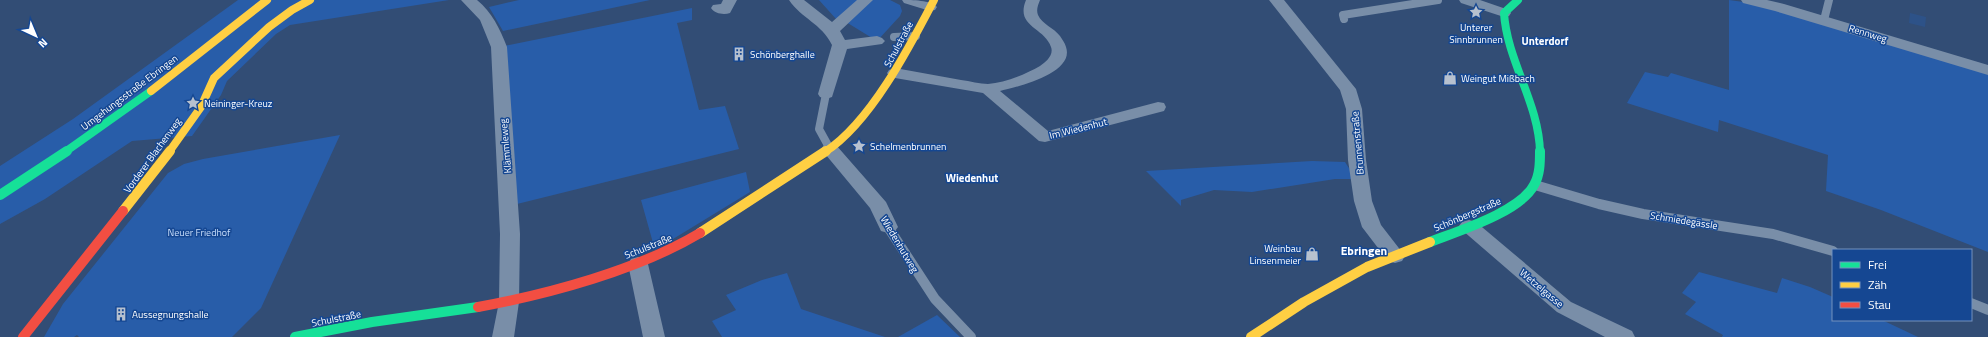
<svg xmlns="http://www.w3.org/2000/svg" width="1988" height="337" viewBox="0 0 1988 337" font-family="'Titillium Web',sans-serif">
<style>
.green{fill:#285da9}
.water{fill:#2d5288}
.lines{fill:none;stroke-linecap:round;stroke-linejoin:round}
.lane-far1{stroke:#798ea8;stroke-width:8}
.lane{stroke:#798ea8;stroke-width:10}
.street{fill:#798ea8;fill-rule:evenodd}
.fast-far1{stroke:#16e098;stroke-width:8}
.fast{stroke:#16e098;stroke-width:10}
.slow-far1{stroke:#ffcf43;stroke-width:8}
.slow{stroke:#ffcf43;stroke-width:10}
.jam{stroke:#f24e42;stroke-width:10}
.labels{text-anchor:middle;stroke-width:3;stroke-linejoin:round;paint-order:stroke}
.poi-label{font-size:10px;fill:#fff;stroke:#154792;text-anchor:start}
.street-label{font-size:10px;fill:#fff;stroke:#154792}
.park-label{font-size:10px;fill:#cadffc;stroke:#154792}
.neighbourhood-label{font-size:11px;font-weight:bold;fill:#fff;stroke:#154792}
.quarter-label{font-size:12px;font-weight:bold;fill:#fff;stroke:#154792}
</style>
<rect width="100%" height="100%" fill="#324d75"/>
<path class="green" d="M238,0h211l-159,25 -14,9 -49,47 -6,14 -29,41 -60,5 -87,58 -45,25v-58l73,-47z
M519,0h131l-147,31 -14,-24z
M819,0h41l-23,20z
M870,0h20l10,5 2,6 -2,5 -23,25 -31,-19z
M1729,0l22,3 237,70v179l-107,-42 -55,-19 2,-36 -109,-35 -1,12 -91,-29 18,-31 23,5 3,-4 58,17z
M692,8v12l-15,3 22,87 26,-4 14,43 -222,55 -13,-158z
M340,135l-79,173 -29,29h-153l-2,-2 -3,2h-30l19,-33 105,-131 16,-9 19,-5z
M1312,161l33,1 11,17h-21l-83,13 -38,-2 -33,10v6l-35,-35z
M746,172l4,20 -95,58 -14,-50z
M1699,272l78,21 5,-15 28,9 23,10v23h49l36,17h-196l1,-2 -38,-21 11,-12 -14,-9z
M787,273l14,36 84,28h-163l-10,-16 24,-11 -10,-15 36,-15z
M937,315l23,22h-62z"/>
<path class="water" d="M1910,13l16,4 -1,10 -16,-4z"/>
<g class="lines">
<path class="lane-far1" d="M1344,19l-1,-4 95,-15
M1824,20l5,-20
M894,37l22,-1
M826,94l-7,35 11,20"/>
<path class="lane" d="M1535,185l64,19 44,10 130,20 60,17
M888,227l47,72 36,38
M1971,303l17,7"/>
<path class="street" d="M461,0h16c15,12 23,29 30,47l13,187 -1,68 -5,35h-22l7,-35 1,-68 -9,-187 -11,-27z
M723,0h14l-7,13c-6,2 -15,1 -19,-5l2,-3 8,-1z
M789,0h15l28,22 25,-22h16l-33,31 5,9 32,-4 5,2 3,3 -3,3 -35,5 -15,48 -6,2 -6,-2 -2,-3 14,-49c-11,-22 -30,-26 -43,-45z
M902,0c10,0 29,0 35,7l-2,3 -5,1 -26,-8z
M1026,0h14c-2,5 -4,10 -2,15 4,9 16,13 22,21 2,3 5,7 6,11 9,26 -49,40 -66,44l48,40 110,-29 6,1 2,4 -2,4 -119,31 -6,-1 -56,-48 -88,-15 -6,-2 -2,-3 2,-3 6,-2c22,4 44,8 66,12 9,1 19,4 27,4 17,-1 38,-10 52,-18 6,-4 14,-11 11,-19 -7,-20 -36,-20 -25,-47z
M1269,0h15l72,89 6,20 4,51 6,41 9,24 24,31 -3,5 -7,2 -7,-2 -26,-34 -8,-26 -6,-41 -2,-51 -6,-19z
M1459,0h21l29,10 2,3 -2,3 -5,1 -43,-14z
M1741,0h26l17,4 204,61v10l-213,-64 -32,-8z
M830,144l6,1 50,57 12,25 -3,4 -7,2 -7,-2 -11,-23 -49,-59 3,-4z
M1469,220l7,2 95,80 61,29 3,6h-30l-48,-25 -95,-82 -3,-4 3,-4z
M638,257l7,2 3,5 17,73h-22l-15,-73 3,-5z"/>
<path class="fast-far1" d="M1518,0l-14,13c3,48 35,90 36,139
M65,152l86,-61"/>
<path class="fast" d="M0,195l67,-44
M1430,242c28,-11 90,-30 104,-57 6,-10 6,-23 6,-34
M295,337l77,-15 106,-15"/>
<path class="slow-far1" d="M151,91l116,-91
M169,152l32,-45 13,-29 55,-51 23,-17 18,-10
M825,152c45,-29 84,-104 109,-152"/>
<path class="slow" d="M123,211l47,-60
M700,233l126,-82
M1251,337l53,-35 63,-35 63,-25"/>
<path class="jam" d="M478,307c71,-13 160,-37 222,-74
M23,337l100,-126"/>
</g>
<defs>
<g id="sight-bare" transform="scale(1.08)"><path d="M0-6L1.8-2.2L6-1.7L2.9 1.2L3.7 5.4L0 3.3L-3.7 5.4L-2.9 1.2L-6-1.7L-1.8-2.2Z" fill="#b7c1cf" stroke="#154792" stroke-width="2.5" paint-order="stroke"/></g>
<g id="building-bare" transform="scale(1.08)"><path d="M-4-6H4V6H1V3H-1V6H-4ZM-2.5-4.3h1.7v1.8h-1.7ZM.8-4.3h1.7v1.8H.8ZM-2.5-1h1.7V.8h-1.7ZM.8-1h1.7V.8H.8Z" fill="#b7c1cf" stroke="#154792" stroke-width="2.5" paint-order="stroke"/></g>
<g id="shop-bare" transform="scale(1.08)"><path d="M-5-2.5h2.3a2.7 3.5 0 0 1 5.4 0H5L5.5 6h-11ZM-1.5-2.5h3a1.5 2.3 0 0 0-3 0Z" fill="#b7c1cf" stroke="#154792" stroke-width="2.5" paint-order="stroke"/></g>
</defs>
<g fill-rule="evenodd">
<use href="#sight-bare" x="1476" y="12"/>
<use href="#building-bare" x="739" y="54"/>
<use href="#shop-bare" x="1450" y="78"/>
<use href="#sight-bare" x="193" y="103"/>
<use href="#sight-bare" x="859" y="146"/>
<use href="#shop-bare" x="1312" y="254"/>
<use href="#building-bare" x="121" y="314"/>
</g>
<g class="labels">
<g class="poi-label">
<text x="1476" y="31" text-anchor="middle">Unterer<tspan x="1476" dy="12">Sinnbrunnen</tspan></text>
<text x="750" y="58">Schönberghalle</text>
<text x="1461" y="82">Weingut Mißbach</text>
<text x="204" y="107">Neininger-Kreuz</text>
<text x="870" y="150">Schelmenbrunnen</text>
<text x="1301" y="252" text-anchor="end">Weinbau<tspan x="1301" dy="12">Linsenmeier</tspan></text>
<text x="132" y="318">Aussegnungshalle</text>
</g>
<g class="street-label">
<text transform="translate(1868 33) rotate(17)" y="4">Rennweg</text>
<text transform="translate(898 44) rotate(-62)" y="4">Schulstraße</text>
<text transform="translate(129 92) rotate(-37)" y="4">Umgehungsstraße Ebringen</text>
<text transform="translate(1078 128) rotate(-14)" y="4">Im Wiedenhut</text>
<text transform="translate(1357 143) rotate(-95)" y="4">Brunnenstraße</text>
<text transform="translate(505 146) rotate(-95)" y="4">Klämmleweg</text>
<text transform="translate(152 155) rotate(-54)" y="4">Vorderer Blachenweg</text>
<text transform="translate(1467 214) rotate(-23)" y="4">Schönbergstraße</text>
<text transform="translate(1684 220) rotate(9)" y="4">Schmiedegässle</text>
<text transform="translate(900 244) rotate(59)" y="4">Wiedenhutweg</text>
<text transform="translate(648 246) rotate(-22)" y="4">Schulstraße</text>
<text transform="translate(1542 288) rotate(40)" y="4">Wetzelgasse</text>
<text transform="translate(336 318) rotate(-11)" y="4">Schulstraße</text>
</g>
<g class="park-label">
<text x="199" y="236">Neuer Friedhof</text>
</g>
<g class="neighbourhood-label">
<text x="1545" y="45">Unterdorf</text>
<text x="972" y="182">Wiedenhut</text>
</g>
<g class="quarter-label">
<text x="1364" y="255">Ebringen</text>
</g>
</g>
<rect x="1832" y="249" width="140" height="72" fill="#154792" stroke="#7391be"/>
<rect x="1840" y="262" width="20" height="6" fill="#16e098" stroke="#7391be"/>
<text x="1868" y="269" font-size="12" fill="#ffffff">Frei</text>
<rect x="1840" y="282" width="20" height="6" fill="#ffcf43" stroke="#7391be"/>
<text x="1868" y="289" font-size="12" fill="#ffffff">Zäh</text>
<rect x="1840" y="302" width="20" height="6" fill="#f24e42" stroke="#7391be"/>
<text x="1868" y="309" font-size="12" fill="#ffffff">Stau</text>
<g transform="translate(36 36) rotate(136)" stroke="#154792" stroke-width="3" paint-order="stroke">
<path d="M0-3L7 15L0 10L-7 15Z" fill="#ffffff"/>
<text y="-6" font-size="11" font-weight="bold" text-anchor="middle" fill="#ffffff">N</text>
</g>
</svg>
